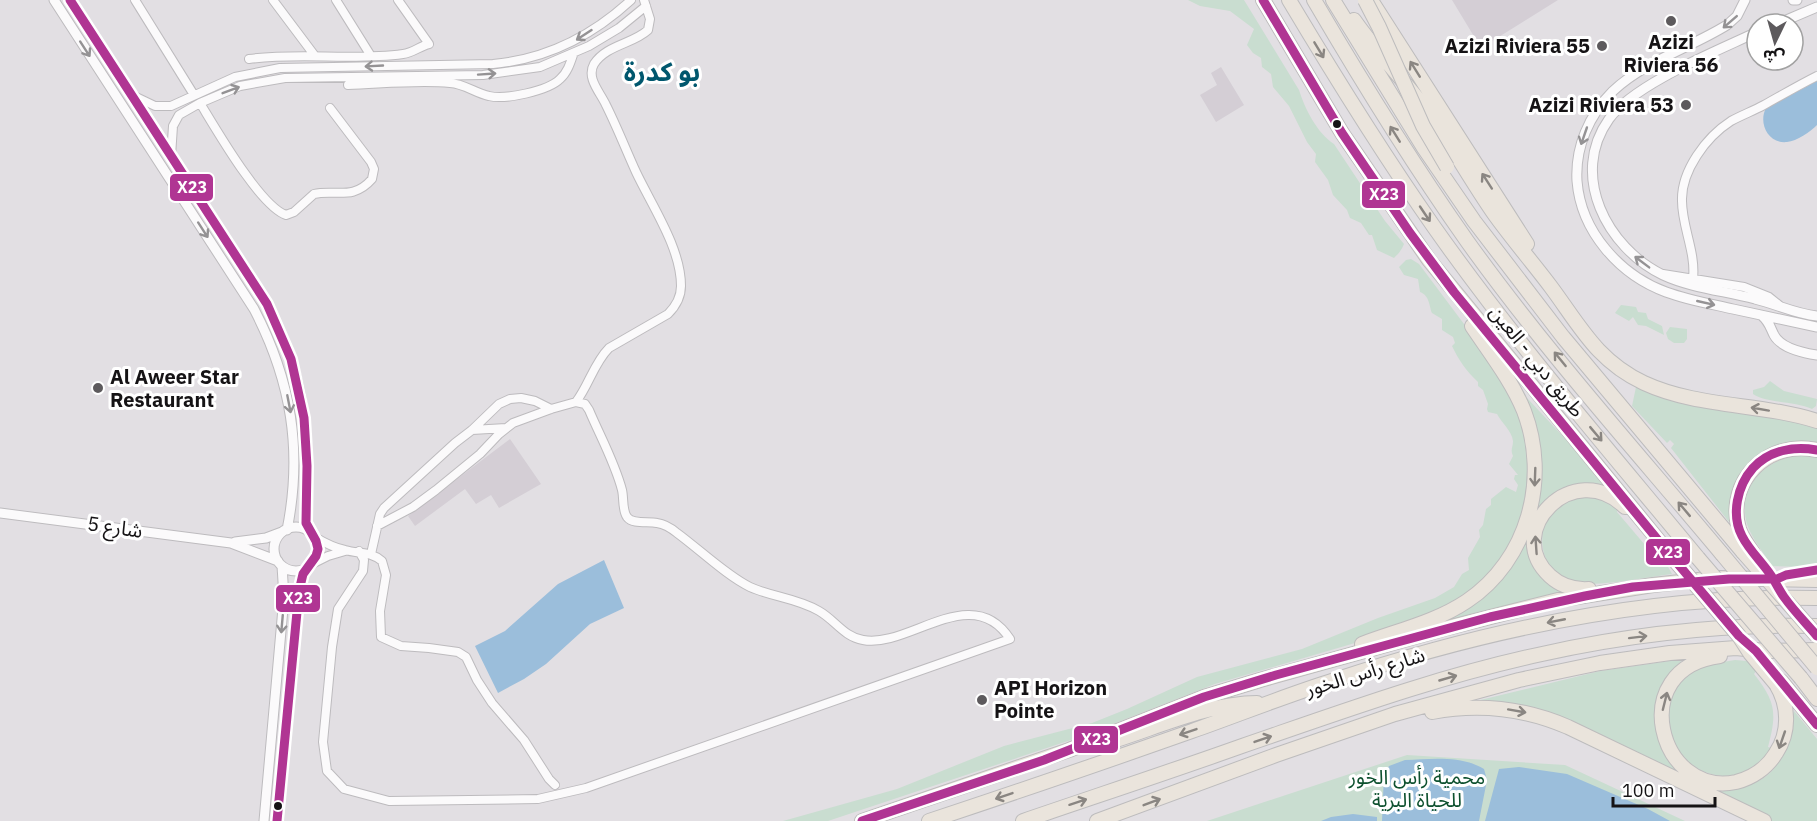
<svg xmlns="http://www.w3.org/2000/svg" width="1817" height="821" viewBox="0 0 1817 821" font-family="'IBM Plex Sans','Noto Sans Arabic',sans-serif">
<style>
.built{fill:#d4ced5}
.green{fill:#c9ddd0}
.water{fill:#9bbedb}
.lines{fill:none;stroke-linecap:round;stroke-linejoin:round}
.minor-casing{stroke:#bdbbbe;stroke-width:10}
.tertiary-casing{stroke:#bdbbbe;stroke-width:11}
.motorway-casing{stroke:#bdbcbd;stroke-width:16}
.minor{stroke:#fbfafb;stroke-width:8}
.tertiary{stroke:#fbfafb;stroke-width:9}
.motorway{stroke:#eae4dc;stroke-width:14}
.motorway-bridge-casing{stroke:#bdbcbd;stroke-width:16;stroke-linecap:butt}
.motorway-bridge{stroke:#eae4dc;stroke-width:14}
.bus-1-casing{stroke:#fff;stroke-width:14}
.bus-1{stroke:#b03593;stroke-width:9}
.oneway{stroke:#949294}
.oneway2{stroke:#8a8682}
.poi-dot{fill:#5d5a5d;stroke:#fff;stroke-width:2}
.bus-dot{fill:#151315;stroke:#fff;stroke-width:2}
.labels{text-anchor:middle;stroke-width:6;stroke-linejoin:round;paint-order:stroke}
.poi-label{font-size:20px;font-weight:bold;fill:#151315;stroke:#fff;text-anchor:end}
.street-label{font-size:20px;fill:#151315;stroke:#fff}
.park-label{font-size:20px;fill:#0e512f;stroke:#fff}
.district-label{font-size:26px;font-weight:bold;fill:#00576e;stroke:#fff}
.line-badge{stroke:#fff;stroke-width:2}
.badge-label{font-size:16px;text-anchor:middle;font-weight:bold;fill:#fff}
</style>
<rect width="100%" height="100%" fill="#e2dfe3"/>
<path class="built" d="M1452,0h106l-77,48z
M1221,67l23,38 -28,17 -16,-27 17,-10 -6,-12z
M510,439l31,45 -42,24 -8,-13 -15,9 -11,-15 -50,37 -7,-10z"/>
<path class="green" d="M1188,0h56l55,90c6,19 18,43 35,54l51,77 19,23c-3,7 -5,9 -10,14l-17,-8 -5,-15h-3l-8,-12 -11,-5 -3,-8 -14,-15 -5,-15 -13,-18 1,-8 -9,-12 -18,-36 -16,-19 -2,-13 -9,-7 -1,-9 -8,-5 -6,-8 7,-16 -24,-18 -30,-5z
M1411,259l8,5 51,68 36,55 14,28 9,36 -2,45 -5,20 -8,21 -8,15 -27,34 -31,21 -93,36 -140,41 -138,54 -249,83h-45l114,-32 107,-43 88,-23 35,-14 70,-32 105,-28 76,-31 57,-20 19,-11 8,-13 7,-4 -1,-12 12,-21 -1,-7 4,-5 3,-16 5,-4v-6l15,-12 10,5 2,-7 -4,-6 1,-4h3l-9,-11 4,-8c-3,-7 0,-8 0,-15 -1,-10 -12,-19 -16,-27l-9,-2 -1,-3 1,-5 -5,-14 -5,-4v-4c-11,-10 -20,-23 -26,-36l3,-3 -2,-6 -11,-7v-11l-10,-6c-3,-7 -2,-17 -12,-21l-2,-13 -14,-4 -5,-8 7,-7z
M1621,305l15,2 2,5 8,1 2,6 14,7 2,9 -18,-9 -8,-1 -5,-8 -4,4 -14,-8z
M1670,327l17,2v10l-3,4h-10l-6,-4 -2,-6z
M1770,381l14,10 33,8 -1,7 -4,3c-17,-8 -47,-6 -59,-15v-4l11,-3z
M1636,387c57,26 122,23 181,41v17c-36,-10 -75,12 -85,49 -2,9 -2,19 -3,28l-58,-74 3,-4 -4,-4 -3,3 -35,-37z
M1527,398l60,64 21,27c-33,-7 -54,-3 -72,27l-3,-1 -9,-115z
M1804,454l13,3v107l-13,3 -34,-1 -5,-6 1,-3c-7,-10 -15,-21 -19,-33 -11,-39 21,-67 57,-70z
M1588,495l14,3 16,10 -1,4 45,53h5l5,9c-26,3 -83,16 -106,6 -30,-13 -32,-61 -4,-77 7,-4 18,-5 26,-8z
M1528,530l2,12 33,51 -126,32 25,-15z
M1683,659l-12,14 -11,21 17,75 -6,5 -107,-50 -92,-22 128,-31z
M1735,660l12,1 9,10 -2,3c22,28 23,39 14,73l6,2c-7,7 -13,15 -20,20 -9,6 -21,8 -31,7 -48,-3 -76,-64 -39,-98 5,-3 9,-9 15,-11 11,-4 24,-5 36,-7z
M1794,711l23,28v82h-48l-49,-24 3,-8c52,-2 64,-31 71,-78z
M1407,755l158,10 120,56h-478z"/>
<path class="water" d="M1817,81v44c-7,7 -20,16 -30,17 -19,2 -29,-19 -21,-34z
M604,560l20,48 -34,16 -44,40 -22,15 -26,14 -23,-47 30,-15 53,-47z
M1405,760c26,-1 56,-5 79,9l3,11 -8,41h-97l2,-47 5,-8z
M1519,767l48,7 81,35 22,12h-185l14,-52z
M1353,814l24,3v4h-56l10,-4z"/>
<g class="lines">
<g class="minor-casing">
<path id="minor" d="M135,0l59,95
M273,0l42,56
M336,0l35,56
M249,59c51,-7 103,2 154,-5 10,-1 17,-8 26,-10l-31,-44
M348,85c33,-1 69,-5 102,-2 15,1 25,10 39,13 16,4 59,-5 71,-17 7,-6 10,-15 13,-24
M132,95l23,11h16l64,-29 45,-9 213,-4c54,-5 98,-27 138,-64
M200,103c16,26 60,103 86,112l8,-3 20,-18c21,-5 39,7 58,-15l2,-10 -3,-7 -41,-54
M171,156l2,-30 6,-11 21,-12 40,-17 45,-8 198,-3 57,-8 49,-21 30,-18 27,-22
M1663,274l81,13 25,10 10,8
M1693,279c3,-27 -11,-52 -11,-78 -1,-30 24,-64 49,-80 11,-6 22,-10 33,-16 18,-10 35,-20 53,-29
M576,402c13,-17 18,-39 33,-54l59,-34c8,-8 13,-16 13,-28 0,-38 -29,-80 -45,-114 -10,-22 -19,-45 -30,-67 -6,-13 -20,-27 -12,-41 12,-19 39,-20 54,-34l2,-11 -6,-19
M472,430l34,-2
M313,536c10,6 21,12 32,14 14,4 25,1 37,11l4,14 -6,36 1,26 20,9 28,2 29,4 8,5 11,23 15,23 32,37 25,39 6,6
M359,551l5,9 -1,11 -25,38 -6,38 -9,95 4,29 17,18 45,12 149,-2 48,-11 424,-149c-38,-59 -102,10 -147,1 -19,-3 -28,-20 -44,-29 -22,-13 -47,-14 -69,-24 -23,-11 -51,-38 -73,-54 -6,-5 -12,-9 -20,-10 -9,-2 -24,2 -30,-6 -5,-7 -3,-19 -5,-27 -7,-27 -22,-54 -33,-80l-4,-6 -9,-2 -25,7 -38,14 -14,11 -19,20 -44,36 -23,17 -36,19
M371,554l9,-40 4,-6 71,-65 17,-13 27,-26 11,-5 11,-1 14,3 16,8
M310,565l18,-9 17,-5"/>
</g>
<g class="tertiary-casing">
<path id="tertiary" d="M54,0l200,309c37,71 49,141 33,221
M70,0l182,280c35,57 53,105 55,173 1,26 -5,52 1,78
M1745,0l-8,16 -10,9c-37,23 -82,36 -114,66 -24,24 -38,56 -36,90 4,51 43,94 89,111 22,8 45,12 67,17 28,6 56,12 84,18
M1793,0h4
M1777,24l40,-17
M1757,32c-40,19 -123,52 -148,87 -40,56 -2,129 54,156 28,13 62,16 92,24 21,5 41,15 62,17
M1761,315c8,6 9,12 13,20 7,13 30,18 43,20
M0,513l231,30 47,18
M274 549a22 22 0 1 1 44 0a22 22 0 1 1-44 0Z
M235,542l31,-4 16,-6
M264,821l20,-224 -2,-31
M277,821l21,-223 7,-29"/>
</g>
<g class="motorway-casing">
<path id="motorway" d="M1263,0l79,133 87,127 243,297
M1289,0c46,77 93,153 145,227 81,115 174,222 264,331
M1314,0c48,82 98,163 153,241 78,109 169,210 255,313
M1333,0l91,148 50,73 89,116 180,215
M1374,5l153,239
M1354,20c25,36 57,67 82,103 20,30 38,62 59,92 18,25 38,48 56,72 29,39 46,74 93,96 54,25 117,20 173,38
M1753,553c-5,-8 -11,-15 -14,-24 -14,-49 31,-90 78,-79
M1589,589c-14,1 -28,-3 -39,-13 -49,-45 24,-119 75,-69
M1362,644c34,-13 74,-22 105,-43 61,-41 83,-122 57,-190 -12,-30 -34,-58 -52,-85
M1769,651l48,-1
M1720,656c-96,12 -61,142 16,126 16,-4 31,-14 40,-29 14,-21 13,-48 0,-69
M1801,678l16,21
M1781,681l36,44
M1432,712c47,-9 92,-4 136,15l196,94
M1116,740c44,-14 95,-37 141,-37
M862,821l207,-71 135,-53 56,-17 183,-51 115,-29 95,-15 63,-7 101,2
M929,821c88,-29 175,-59 263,-90 48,-17 95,-36 143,-51 156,-52 318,-86 482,-82
M1023,821c73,-25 146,-49 219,-75 99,-34 197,-70 300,-92 90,-20 182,-30 275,-28
M1097,821l179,-66 119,-41 124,-34 81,-17 70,-10 66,-5 29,3"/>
</g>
<use href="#minor" class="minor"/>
<use href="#tertiary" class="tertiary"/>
<use href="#motorway" class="motorway"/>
<g class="motorway-bridge-casing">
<path id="motorway-bridge" d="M1365,0l14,27 44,99 24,41
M1743,552l74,84
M1722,554l95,114
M1672,557l67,79 11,17 26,31
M1698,558l103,120"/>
</g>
<use href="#motorway-bridge" class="motorway-bridge"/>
<g class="bus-1-casing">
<path id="bus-1" d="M70,0l197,304 24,55 13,59 3,48 -1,57 10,18 2,8 -2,7 -13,18 -4,17 -22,230
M1263,0l79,133 68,100 44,59 218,265 67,79 17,15 61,74
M1817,450c-23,-4 -47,0 -64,18 -16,18 -22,47 -11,68 7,14 19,25 28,38 5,7 9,16 14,23 10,14 22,26 33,39
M862,821l182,-61 160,-63 72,-22 214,-58 95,-21 48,-9 96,-8h48l9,-4 31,-5"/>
</g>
<use href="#bus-1" class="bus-1"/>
</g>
<defs><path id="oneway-shaft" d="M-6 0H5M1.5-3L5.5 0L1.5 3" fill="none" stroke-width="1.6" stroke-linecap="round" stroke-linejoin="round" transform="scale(1.5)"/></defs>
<g class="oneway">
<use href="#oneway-shaft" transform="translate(1730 22) rotate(139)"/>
<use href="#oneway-shaft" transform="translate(584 35) rotate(147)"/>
<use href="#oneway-shaft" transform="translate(85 49) rotate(57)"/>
<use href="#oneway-shaft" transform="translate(374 66) rotate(177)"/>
<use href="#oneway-shaft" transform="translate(487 74) rotate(-4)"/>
<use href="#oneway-shaft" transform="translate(231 90) rotate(-21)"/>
<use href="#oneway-shaft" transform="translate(1584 136) rotate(109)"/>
<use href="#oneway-shaft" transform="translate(203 230) rotate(57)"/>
<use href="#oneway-shaft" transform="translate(1642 262) rotate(-143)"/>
<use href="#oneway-shaft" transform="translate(1706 303) rotate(13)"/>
<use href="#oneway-shaft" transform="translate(289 404) rotate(79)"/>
<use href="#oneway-shaft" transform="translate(282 624) rotate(95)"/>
</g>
<g class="oneway2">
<use href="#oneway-shaft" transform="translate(1319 50) rotate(59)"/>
<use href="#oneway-shaft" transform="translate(1415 69) rotate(-122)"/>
<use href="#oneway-shaft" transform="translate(1395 134) rotate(-122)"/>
<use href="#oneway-shaft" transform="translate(1487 181) rotate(-123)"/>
<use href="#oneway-shaft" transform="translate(1425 214) rotate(56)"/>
<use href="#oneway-shaft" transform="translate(1560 359) rotate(-129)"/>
<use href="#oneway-shaft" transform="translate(1760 409) rotate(-170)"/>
<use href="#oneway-shaft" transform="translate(1596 434) rotate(50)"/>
<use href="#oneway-shaft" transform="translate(1535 477) rotate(92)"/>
<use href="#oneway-shaft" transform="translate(1684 509) rotate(-130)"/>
<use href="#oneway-shaft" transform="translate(1536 545) rotate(-94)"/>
<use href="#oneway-shaft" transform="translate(1556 621) rotate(169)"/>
<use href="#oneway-shaft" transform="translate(1638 637) rotate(-7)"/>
<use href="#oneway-shaft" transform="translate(1448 678) rotate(-16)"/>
<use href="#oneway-shaft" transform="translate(1665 701) rotate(-76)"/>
<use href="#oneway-shaft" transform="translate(1517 711) rotate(10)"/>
<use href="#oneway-shaft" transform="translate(1188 732) rotate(161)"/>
<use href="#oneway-shaft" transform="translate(1263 739) rotate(-19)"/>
<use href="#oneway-shaft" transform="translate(1782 740) rotate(109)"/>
<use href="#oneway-shaft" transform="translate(1004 796) rotate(161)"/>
<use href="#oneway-shaft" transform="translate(1078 802) rotate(-18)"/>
<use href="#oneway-shaft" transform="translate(1152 802) rotate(-21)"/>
</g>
<g class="poi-dot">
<circle cx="1671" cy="21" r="6"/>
<circle cx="1602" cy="46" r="6"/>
<circle cx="1686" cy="105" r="6"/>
<circle cx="98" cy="388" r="6"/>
<circle cx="982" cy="700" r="6"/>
</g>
<g class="bus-dot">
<circle cx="1337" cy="124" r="5"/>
<circle cx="278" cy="806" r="5"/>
</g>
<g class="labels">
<g class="poi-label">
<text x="1671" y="49" text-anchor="middle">Azizi<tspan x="1671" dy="23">Riviera 56</tspan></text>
<text x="1590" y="53">Azizi Riviera 55</text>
<text x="1674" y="112">Azizi Riviera 53</text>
<text x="110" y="384" text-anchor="start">Al Aweer Star<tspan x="110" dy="23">Restaurant</tspan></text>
<text x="994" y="695" text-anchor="start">API Horizon<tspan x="994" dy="23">Pointe</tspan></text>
</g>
<g class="street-label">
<text transform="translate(1537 361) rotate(51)" y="7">طريق دبي - العين</text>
<text transform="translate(115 527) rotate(8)" y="7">شارع 5</text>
<text transform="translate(1365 672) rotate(-17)" y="7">شارع رأس الخور</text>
</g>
<g class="park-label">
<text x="1417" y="784">محمية رأس الخور<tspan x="1417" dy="23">للحياة البرية</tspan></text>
</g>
<g class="district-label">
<text x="662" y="81">بو كدرة</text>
</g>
</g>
<g class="line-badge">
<rect x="169" y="173" width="45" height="29" rx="6" fill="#b03593"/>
<rect x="1361" y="180" width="45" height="29" rx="6" fill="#b03593"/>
<rect x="1645" y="538" width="46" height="28" rx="6" fill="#b03593"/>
<rect x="275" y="584" width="46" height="29" rx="6" fill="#b03593"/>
<rect x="1073" y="725" width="46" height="29" rx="6" fill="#b03593"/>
</g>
<g class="badge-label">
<text x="192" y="193">X23</text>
<text x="1384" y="200">X23</text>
<text x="1668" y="558">X23</text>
<text x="298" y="604">X23</text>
<text x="1096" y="745">X23</text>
</g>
<g transform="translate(1775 42) rotate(185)"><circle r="28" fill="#ffffff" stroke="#a1a1a1" stroke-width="1.5"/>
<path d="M0-4.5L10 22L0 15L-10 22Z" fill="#5d5a5d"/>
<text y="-9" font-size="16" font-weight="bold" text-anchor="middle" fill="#151315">ش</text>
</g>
<path d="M1613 797v9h102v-9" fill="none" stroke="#151315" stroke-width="3"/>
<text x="1622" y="797" font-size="18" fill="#151315" stroke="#ffffff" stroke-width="4.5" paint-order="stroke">100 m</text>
</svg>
